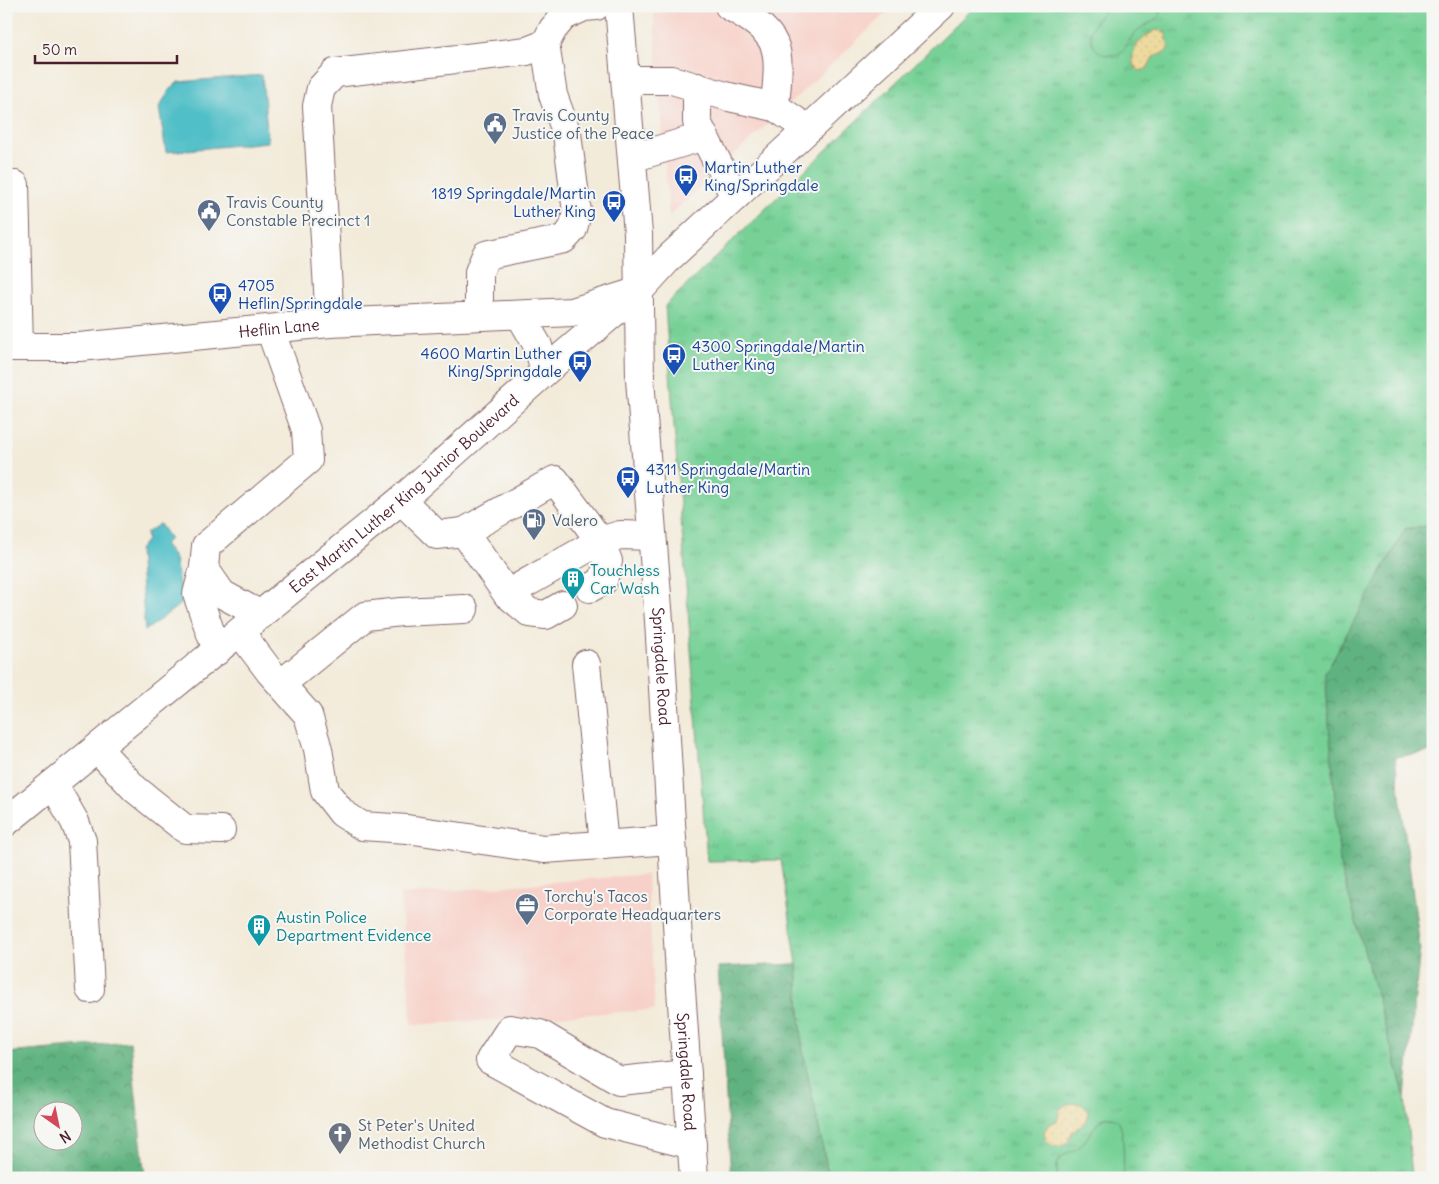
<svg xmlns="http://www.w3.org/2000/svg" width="1439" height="1184" viewBox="0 0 1439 1184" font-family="Delius,sans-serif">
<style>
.built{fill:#f7d1c9}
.grass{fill:url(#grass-tufts);stroke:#607861}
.forest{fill:url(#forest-crowns);stroke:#566956;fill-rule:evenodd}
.sand{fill:url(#sand-dots);stroke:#9c7c64}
.pitch{fill:#77d197;stroke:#607861}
.water{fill:#51bfc7;stroke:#4e6f79}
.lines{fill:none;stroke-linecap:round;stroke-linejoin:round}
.minor-casing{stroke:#856668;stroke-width:30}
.major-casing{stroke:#856668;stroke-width:30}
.minor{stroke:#fff;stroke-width:28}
.major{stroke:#fff;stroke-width:28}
.labels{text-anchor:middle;stroke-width:4;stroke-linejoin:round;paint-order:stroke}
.service-label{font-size:16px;fill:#4e5e75;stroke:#f6f6f2;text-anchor:start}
.transit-label{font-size:16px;fill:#164399;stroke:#f6f6f2;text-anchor:start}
.street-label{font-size:16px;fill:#4a1f2b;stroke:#f6f6f2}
.culture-label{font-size:16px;fill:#0d838f;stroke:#f6f6f2;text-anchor:start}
.worship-label{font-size:16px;fill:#5b616d;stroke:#f6f6f2;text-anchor:start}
</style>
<defs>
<pattern id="grass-tufts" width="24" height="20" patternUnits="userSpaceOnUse" patternTransform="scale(1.25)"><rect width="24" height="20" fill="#77d197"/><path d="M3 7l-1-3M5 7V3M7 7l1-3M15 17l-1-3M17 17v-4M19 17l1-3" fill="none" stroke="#68b382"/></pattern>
<pattern id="forest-crowns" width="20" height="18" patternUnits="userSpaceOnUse" patternTransform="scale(1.25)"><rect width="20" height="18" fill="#61b380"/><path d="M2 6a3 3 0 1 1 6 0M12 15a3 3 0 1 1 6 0" fill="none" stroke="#529169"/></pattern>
<pattern id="sand-dots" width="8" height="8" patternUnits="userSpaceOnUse" patternTransform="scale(1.25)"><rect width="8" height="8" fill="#eeda9e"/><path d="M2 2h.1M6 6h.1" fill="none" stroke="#cebb88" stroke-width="1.8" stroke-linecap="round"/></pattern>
</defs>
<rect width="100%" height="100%" fill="#f6f6f2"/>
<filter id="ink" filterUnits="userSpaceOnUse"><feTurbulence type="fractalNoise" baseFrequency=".02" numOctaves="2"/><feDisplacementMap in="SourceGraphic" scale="10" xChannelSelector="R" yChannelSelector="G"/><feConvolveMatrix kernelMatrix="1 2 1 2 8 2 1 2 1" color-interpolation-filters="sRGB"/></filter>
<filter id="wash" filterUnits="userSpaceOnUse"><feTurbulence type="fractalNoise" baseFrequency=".0096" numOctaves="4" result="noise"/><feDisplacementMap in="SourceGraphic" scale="20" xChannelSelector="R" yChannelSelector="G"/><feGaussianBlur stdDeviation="1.12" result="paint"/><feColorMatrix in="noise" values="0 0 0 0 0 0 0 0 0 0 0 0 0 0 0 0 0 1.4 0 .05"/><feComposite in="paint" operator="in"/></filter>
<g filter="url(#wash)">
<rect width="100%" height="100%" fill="#f3ebda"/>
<path class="built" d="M653,6h241l-225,210z
M647,874l8,136 -243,15 -12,-130z"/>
<path class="grass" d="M975,6h458v519l-28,4 -65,335 65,233 7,81h-583l-27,-132 -5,-82 -16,-104 -74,1 -42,-555z"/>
<path class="forest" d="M1433,525v226l-38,6 25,191 -15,149 -65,-233 -15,-191 80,-144z
M797,964l5,82 27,132h-98l-13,-211z
M130,1042l15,136h-139v-125zM42,1112h30v30h-30z"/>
<path class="sand" d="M1156,30l9,1 4,17 -5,5 -11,4 -6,12 -8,2 -6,-7c-2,-18 9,-26 23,-34z
M1067,1104c10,-1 17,-2 21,8 -1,13 -7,14 -16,20 -3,11 -7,16 -20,14l-7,-7 -1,-8 5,-7 8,-3 3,-12z"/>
<path class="pitch" d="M1107,6h56c-5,19 -16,15 -27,26 -10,9 -10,25 -28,23 -5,0 -10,-3 -13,-7 -4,-6 -5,-13 -3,-19 3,-9 11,-15 15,-23z
M1106,1117c6,0 10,0 13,6 6,9 4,43 5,55h-66c-1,-5 -2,-11 0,-16 4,-8 16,-10 22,-16 10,-9 13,-22 26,-29z"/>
<path class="water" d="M262,75l6,67 -102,10 -7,-45 11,-17 8,-8z
M160,524l10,15 -6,5 11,15 4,26 8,14 -42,32 -6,-81 8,-10 -1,-7z"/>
</g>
<g filter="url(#ink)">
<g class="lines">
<g class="minor-casing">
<g id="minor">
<path d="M729,6c15,8 38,21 45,38 7,17 2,44 1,63"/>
<path d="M626,80h46l57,17 46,10 33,22"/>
<path d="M697,87v35l38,75"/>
<path d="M632,158l72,-22"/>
<path d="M15,185l4,162"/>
<path d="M520,315l18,31 7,25"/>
<path d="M479,316v-44l7,-17 78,-16 9,-10 4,-17 -10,-78 -14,-39 -8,-51 8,-15 11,-13 20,-9 12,-1"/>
<path d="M330,323l-13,-217 4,-18 14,-15 192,-22 18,-7"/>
<path id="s1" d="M6,347h73l251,-24 242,-11 67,-21"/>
<path d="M401,500l36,35 27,-3 43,62 93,-53 20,-6 32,1"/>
<path d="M464,532l91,-52 45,61 8,20 -5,20 -13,7"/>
<path d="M204,568l-7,26 20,57"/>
<path d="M507,594l23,19 16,2 17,-10"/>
<path d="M261,615l-39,-21 -18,-26 2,-22 102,-86 -2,-30 -36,-101"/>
<path d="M240,632l30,40 38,43 10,34 7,42 17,22 20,13 45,3 137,20 128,-9"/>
<path d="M586,664l18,181"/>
<path d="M281,684l84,-68 36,-4 63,-3"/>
<path d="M97,748l38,41 50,40 36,1"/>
<path d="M53,784l22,38 7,19 8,148"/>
<path d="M687,1074l-68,7 -79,-47 -30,-5 -20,31 115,63 87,22"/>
</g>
</g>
<g class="major-casing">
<g id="major">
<path id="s2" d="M619,6l19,228 2,145 19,242 21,353 14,204"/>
<path id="s3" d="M6,822l395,-322 157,-140 81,-69 30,-33 272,-252"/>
</g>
</g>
<use href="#minor" class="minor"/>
<use href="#major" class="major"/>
</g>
</g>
<defs>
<g id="civic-pin" transform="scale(1.25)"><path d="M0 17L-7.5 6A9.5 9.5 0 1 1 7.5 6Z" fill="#5c6f8a" stroke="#f6f6f2"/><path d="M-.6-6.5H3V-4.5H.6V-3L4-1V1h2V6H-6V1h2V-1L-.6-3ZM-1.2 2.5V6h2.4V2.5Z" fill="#fff"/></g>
<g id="bus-pin" transform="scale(1.25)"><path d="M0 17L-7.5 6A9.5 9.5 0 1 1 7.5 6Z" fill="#1a4fb4" stroke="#f6f6f2"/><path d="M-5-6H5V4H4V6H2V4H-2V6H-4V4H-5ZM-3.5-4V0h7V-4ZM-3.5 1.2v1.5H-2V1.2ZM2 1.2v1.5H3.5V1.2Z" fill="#fff"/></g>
<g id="fuel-pin" transform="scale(1.25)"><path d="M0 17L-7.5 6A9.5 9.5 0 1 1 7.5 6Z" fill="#5c6f8a" stroke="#f6f6f2"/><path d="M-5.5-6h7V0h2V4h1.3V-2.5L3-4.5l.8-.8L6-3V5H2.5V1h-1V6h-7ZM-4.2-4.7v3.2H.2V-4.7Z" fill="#fff"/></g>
<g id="building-pin" transform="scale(1.25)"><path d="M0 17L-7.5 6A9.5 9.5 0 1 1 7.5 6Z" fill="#0f9aa8" stroke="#f6f6f2"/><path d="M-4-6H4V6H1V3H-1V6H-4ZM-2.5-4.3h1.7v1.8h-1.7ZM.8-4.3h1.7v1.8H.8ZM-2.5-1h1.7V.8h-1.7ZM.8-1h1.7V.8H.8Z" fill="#fff"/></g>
<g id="office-pin" transform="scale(1.25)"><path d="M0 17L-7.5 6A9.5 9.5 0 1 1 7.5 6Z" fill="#5c6f8a" stroke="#f6f6f2"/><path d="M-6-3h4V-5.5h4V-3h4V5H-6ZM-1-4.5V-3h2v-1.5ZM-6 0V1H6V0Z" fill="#fff"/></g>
<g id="church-pin" transform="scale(1.25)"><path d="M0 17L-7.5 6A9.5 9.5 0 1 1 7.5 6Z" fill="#6b7280" stroke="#f6f6f2"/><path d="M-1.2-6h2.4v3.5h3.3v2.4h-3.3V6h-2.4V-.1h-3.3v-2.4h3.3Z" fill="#fff"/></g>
</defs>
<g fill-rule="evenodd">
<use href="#civic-pin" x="495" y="124"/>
<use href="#bus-pin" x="686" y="176"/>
<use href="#bus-pin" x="614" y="202"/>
<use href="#civic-pin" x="209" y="211"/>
<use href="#bus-pin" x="220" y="294"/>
<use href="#bus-pin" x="674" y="355"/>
<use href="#bus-pin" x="580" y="362"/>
<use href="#bus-pin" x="628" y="478"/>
<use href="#fuel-pin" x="534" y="520"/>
<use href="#building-pin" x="573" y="579"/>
<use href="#office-pin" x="527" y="905"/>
<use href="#building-pin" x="259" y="926"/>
<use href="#church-pin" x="340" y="1134"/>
</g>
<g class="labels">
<g class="service-label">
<text x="512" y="121">Travis County<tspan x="512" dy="18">Justice of the Peace</tspan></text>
<text x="226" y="208">Travis County<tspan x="226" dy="18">Constable Precinct 1</tspan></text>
<text x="552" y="526">Valero</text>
<text x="544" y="902">Torchy's Tacos<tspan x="544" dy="18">Corporate Headquarters</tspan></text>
</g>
<g class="transit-label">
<text x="704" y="173">Martin Luther<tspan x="704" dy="18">King/Springdale</tspan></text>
<text x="596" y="199" text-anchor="end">1819 Springdale/Martin<tspan x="596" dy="18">Luther King</tspan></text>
<text x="238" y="291">4705<tspan x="238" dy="18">Heflin/Springdale</tspan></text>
<text x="692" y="352">4300 Springdale/Martin<tspan x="692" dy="18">Luther King</tspan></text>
<text x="562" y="359" text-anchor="end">4600 Martin Luther<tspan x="562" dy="18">King/Springdale</tspan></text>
<text x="646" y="475">4311 Springdale/Martin<tspan x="646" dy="18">Luther King</tspan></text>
</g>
<g class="street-label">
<text dy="6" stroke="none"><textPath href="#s1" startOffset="274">Heflin Lane</textPath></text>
<text dy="6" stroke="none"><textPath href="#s3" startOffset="516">East Martin Luther King Junior Boulevard</textPath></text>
<text dy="6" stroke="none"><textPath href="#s2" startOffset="662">Springdale Road</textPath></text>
<text dy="6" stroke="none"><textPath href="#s2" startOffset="1068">Springdale Road</textPath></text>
</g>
<g class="culture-label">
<text x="590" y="576">Touchless<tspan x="590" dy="18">Car Wash</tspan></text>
<text x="276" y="923">Austin Police<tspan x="276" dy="18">Department Evidence</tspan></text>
</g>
<g class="worship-label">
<text x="358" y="1131">St Peter's United<tspan x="358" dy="18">Methodist Church</tspan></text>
</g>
</g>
<rect width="1439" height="1184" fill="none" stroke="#f6f6f2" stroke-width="25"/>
<g transform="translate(58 1126) rotate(147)"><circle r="24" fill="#f6f6f2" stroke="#b1a0a2"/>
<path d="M0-4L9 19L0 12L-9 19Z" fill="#d1495b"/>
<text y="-8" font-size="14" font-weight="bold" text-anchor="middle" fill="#4a1f2b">N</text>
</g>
<path d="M35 55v8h142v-8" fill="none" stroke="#4a1f2b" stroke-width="2.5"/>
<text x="42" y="55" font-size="15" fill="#4a1f2b" stroke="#f6f6f2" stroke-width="4" paint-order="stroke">50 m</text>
</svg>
